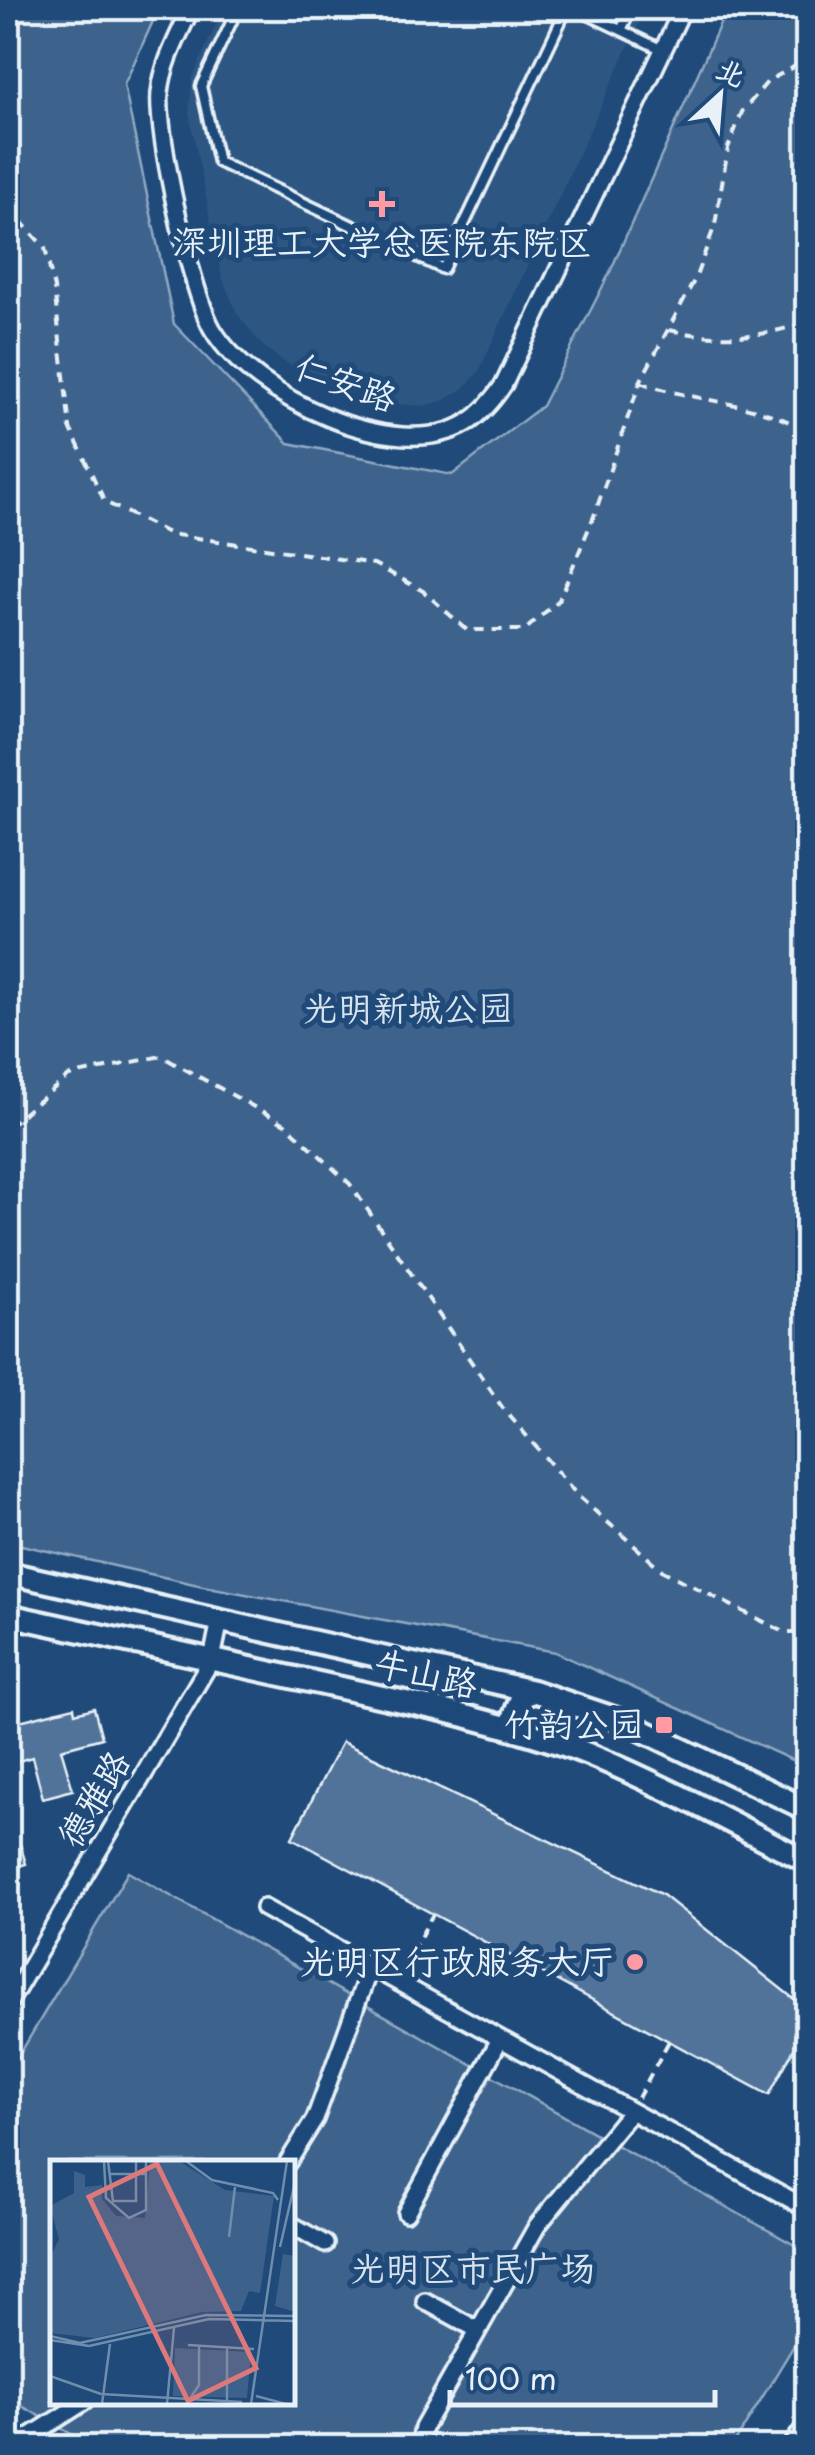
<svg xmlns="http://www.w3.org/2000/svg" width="815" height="2455" viewBox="0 0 815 2455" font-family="'Playpen Sans','LXGW WenKai TC',sans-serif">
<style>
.built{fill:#2e5683}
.green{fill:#3c628c;stroke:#92aac2;stroke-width:2.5;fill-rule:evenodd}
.building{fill:#517399;stroke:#e8f1f8;stroke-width:2.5}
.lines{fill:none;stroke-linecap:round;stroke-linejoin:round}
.lane-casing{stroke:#e8f1f8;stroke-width:15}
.street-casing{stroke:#e8f1f8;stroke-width:22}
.secondary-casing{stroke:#e8f1f8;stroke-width:28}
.primary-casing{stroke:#e8f1f8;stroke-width:30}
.path{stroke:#e8f1f8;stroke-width:4;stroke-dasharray:10 8;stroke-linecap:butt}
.lane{stroke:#1f4a7a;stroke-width:8}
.street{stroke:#1f4a7a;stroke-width:15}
.secondary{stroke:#1f4a7a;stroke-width:20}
.primary{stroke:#1f4a7a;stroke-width:22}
.poi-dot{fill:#ff9aa2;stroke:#1f4a7a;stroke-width:4}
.labels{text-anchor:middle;stroke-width:10;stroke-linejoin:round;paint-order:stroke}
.poi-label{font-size:35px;fill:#e8f1f8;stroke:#1f4a7a;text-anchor:end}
.street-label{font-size:35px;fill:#e8f1f8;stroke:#1f4a7a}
.park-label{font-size:35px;fill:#d7e3ed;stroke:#1f4a7a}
.inset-road{fill:none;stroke:#6f8dac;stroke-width:2.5}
.view{fill:#dd787b;fill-opacity:0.15;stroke:#dd787b;stroke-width:5}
.inset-edge{fill:none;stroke:#e8f1f8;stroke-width:5}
</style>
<rect width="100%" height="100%" fill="#1f4a7a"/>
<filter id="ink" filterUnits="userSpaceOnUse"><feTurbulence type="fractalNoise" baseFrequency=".01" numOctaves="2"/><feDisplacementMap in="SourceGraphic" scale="20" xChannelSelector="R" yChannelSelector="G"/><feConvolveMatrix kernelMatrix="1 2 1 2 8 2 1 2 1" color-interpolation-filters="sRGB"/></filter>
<g filter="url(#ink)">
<path class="built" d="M223,8h423l-168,365 -15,16 -18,11 -21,6 -42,-3 -55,-19 -46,-24 -18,-14 -25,-31 -16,-37 -33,-165 3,-34z"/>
<path class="green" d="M8,8h151l-35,77 50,239 115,119 163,32 90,-69 68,-134 117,-264h80v1759l-252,-115 -352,-66 -195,-44z
M128,1872l679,380v72l-75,123h-638l-86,-49v-324zM52,2162h240v240h-240z"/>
<path class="building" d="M74,1707l1,6 19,-5 8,30 -41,11 12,41 -30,8 -11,-41 -24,7v-40z
M342,1742l321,153 145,115v13l-39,72 -477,-257z
M20,1844l6,20 -18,5v-22z"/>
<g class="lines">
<g class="lane-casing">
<path id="lane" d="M238,8l-37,78 17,76 225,107 124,-261
M574,8l89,42
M621,30l11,-22"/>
</g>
<g class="street-casing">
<path id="street" d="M191,8c-12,27 -28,54 -31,85 -4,40 32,203 53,237 40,66 182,136 254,93 16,-10 27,-24 37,-39l179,-376
M264,1908l544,301
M8,2004l204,-345 8,-39
M288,2162l27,-43 55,-152
M406,2213l94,-174
M292,2225l33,19
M425,2301l51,28
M18,2444l66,-42
M419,2448l4,-20 114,-202 94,-115"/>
</g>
<g class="secondary-casing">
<path id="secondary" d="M8,1573l525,118 90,30 185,89
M8,1615l434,95c49,13 99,25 146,44 76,31 147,71 220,108
M526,1733l-12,-17 7,-18 12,-7"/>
</g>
<g class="primary-casing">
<path id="primary" d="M795,2448l13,-19"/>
</g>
<path class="path" d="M8,207l37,41 9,40 16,140 35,74 65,32 204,30 49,27 44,39h58l34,-30 35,-84 46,-134 55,-103 20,-54 13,-77 14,-36 26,-31 40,-22
M669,330c49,10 92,9 139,-9
M640,382c55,21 117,18 168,50
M8,1126l61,-50 92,-20 126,69 63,59 152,223 76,89 85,75 123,62h22
M403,1968l30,-54
M638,2098l31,-57"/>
<use href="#lane" class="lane"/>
<use href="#street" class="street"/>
<use href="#secondary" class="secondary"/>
<use href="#primary" class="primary"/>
</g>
</g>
<g class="poi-dot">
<path d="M377 189h10v10h10v10h-10v10h-10v-10h-10v-10h10z"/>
<rect x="654" y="1715" width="20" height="20" rx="5"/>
<circle cx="635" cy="1962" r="10"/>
</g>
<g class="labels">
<g class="poi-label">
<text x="382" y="255" text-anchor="middle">深圳理工大学总医院东院区</text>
<text x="644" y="1737">竹韵公园</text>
<text x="615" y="1974">光明区行政服务大厅</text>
</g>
<g class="street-label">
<text transform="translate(346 383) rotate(20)" y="12">仁安路</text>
<text transform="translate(426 1674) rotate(13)" y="12">牛山路</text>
<text transform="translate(94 1799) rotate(-59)" y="12">德雅路</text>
</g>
<g class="park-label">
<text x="408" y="1021">光明新城公园</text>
<text x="473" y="2281">光明区市民广场</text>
</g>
</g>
<g transform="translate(50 2160)">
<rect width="245" height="245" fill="#1f4a7a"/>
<path d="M100,1h29l46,29 49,6 -14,97 -11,-2 -8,20 -39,1 -107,26 -45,-5v-75l9,-19 -9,-33 24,-13v-22l11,4v12l17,-2v14l14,17 29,2zM233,94l12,2v56l-20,-6zM125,188l76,4 -4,46 -74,-2z" fill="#3c628c"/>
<path class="inset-road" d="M54,1l2,37 23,20 17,-8v-49M58,1l5,40h23v-40M136,1l26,19 61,13 5,7M59,14h37M179,77l6,-50M230,87l15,-65M0,176l30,7 126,-28 89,1M0,180l39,6 120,-27 86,2M138,185l66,4M177,187v55M0,216l51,18 141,8M206,236l30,8M139,240l10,-15v-39M52,244l8,-60M117,244l7,-76M201,244l36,-243"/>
<path class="view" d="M107,4l99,204 -68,33 -99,-204z"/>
<rect width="245" height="245" class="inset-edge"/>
</g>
<rect width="815" height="2455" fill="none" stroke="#1f4a7a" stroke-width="40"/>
<rect x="20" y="20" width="775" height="2415" fill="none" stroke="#e8f1f8" stroke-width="4" filter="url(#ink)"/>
<g transform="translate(720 95) rotate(26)" stroke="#1f4a7a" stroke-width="8" paint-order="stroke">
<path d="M0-8L18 38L0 25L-18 38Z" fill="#e8f1f8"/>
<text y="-15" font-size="28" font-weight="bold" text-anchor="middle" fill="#e8f1f8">北</text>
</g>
<path d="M450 2390v15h265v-15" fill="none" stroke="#e8f1f8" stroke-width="5"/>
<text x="465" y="2390" font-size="30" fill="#e8f1f8" stroke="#1f4a7a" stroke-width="8" paint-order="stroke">100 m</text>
</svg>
